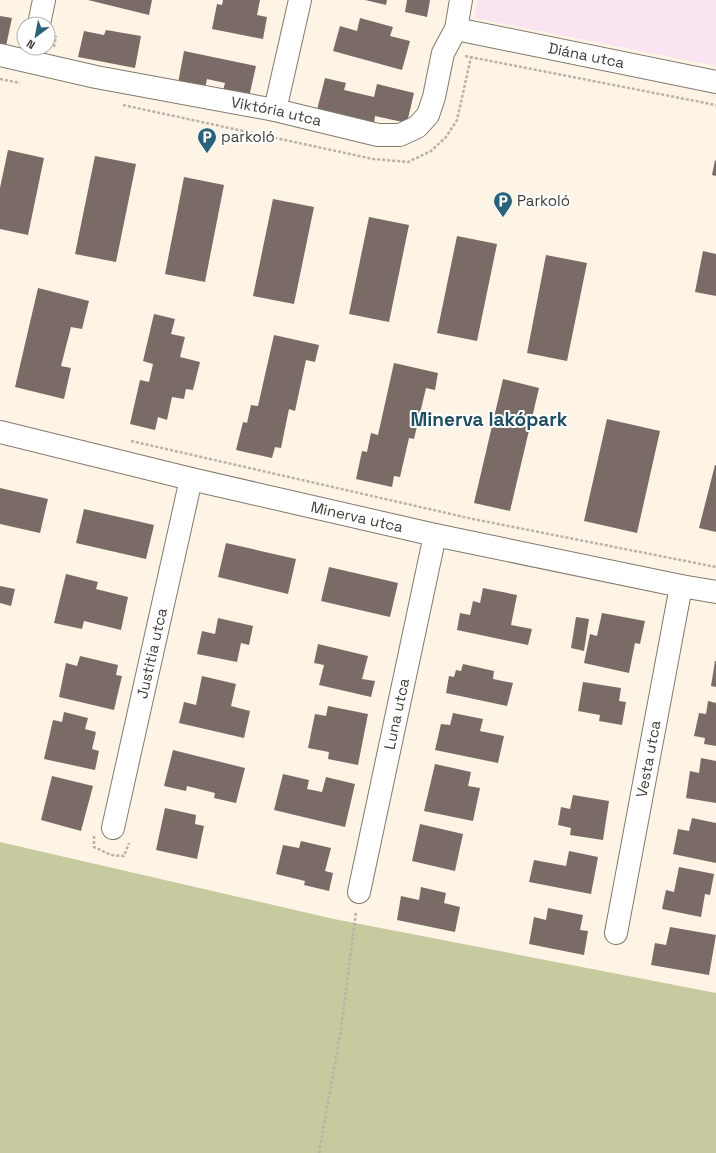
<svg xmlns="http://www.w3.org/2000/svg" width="716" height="1153" viewBox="0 0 716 1153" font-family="'Space Grotesk',sans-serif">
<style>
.commercial{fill:#fae4f2}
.forest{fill:#c7ca9f}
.building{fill:#7b6b66}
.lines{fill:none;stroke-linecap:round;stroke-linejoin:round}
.minor-casing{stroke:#82796d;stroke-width:24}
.path{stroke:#bab2a7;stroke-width:2.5;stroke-dasharray:3 2;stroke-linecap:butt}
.minor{stroke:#fff;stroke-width:22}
.labels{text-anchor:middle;stroke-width:4;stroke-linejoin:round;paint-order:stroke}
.street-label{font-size:15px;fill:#3f3b35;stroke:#fff}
.poi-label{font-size:15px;fill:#3f3b35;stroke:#fff;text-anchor:start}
.district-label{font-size:19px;font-weight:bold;fill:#1e4d61;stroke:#fff}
</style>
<rect width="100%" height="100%" fill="#fef4e6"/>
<path class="commercial" d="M478,0h238v66l-242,-48z"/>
<path class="forest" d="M0,842l334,77 382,74v160h-716z"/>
<path class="building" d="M88,0h64l-3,15z
M223,0h37l-3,15 10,2 -4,22 -51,-10 5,-25 5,1z
M365,0h22l-1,5z
M407,0h23l-3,17 -22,-5z
M0,16l12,2 -6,28 -6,-1z
M360,18l33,9 -3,9 20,5 -8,29 -69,-19 7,-25 17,5z
M106,30l35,6 -6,32 -57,-11 6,-26 20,4z
M184,51l72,15 -7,31 -26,-6 2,-8 -18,-4 -2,9 -27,-5z
M325,78l21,5 -2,7 30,7 3,-13 37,9 -7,30 -32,-7 -1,8 -57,-14z
M8,150l36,8 -16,77 -28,-6v-41z
M95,156l41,8 -20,98 -41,-8z
M715,160l1,1v15l-4,-1z
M184,177l40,8 -19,97 -40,-8z
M273,199l41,8 -20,97 -41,-8z
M369,217l40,8 -20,97 -40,-8z
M457,236l40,8 -20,97 -40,-8z
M703,251l13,3v42l-21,-4z
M546,255l41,8 -20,98 -40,-8z
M38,288l51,13 -7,28 -11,-2 -10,39 10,2 -7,31 -49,-12z
M154,314l21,5 -4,15 14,3 -5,20 20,5 -7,28 -7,-1 -2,10 -12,-2 -5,23 -9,-3 -3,13 -25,-6 10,-44 9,2 4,-18 -10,-3z
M274,335l45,10 -4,17 -9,-2 -11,51 -6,-2 -8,39 -6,-1 -3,11 -36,-8 7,-28 4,1 4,-18 7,1z
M394,363l44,10 -3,17 -9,-2 -12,51 -5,-1 -9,39 -6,-1 -2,11 -36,-8 6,-28 5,1 4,-19 7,2z
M503,379l36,9 -29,123 -36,-8z
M607,419l53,12 -23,102 -53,-12z
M715,465h1v67l-17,-4z
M0,488l48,11 -8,34 -40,-9z
M84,509l70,16 -8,34 -70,-16z
M226,543l70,16 -8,35 -70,-17z
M329,567l69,16 -8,34 -69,-16z
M66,574l32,8 -2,7 32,8 -7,33 -37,-9 -2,8 -28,-6z
M0,586l15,3 -4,17 -11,-3z
M483,588l34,7 -6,30 21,4 -4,16 -71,-15 3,-17 10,2 3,-14 7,2z
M602,613l43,8 -5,23 -5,-1 -6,30 -45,-10 6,-29 7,2z
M576,617l13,2 -5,32 -13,-3z
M218,618l35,8 -4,19 -8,-2 -4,19 -40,-8 5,-23 13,3z
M318,644l50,12 -6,23 13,2 -4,16 -52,-12 5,-20 -10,-2z
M80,656l38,9 -2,10 6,1 -8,34 -55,-13 7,-34 11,3z
M715,661h1v26l-5,-1z
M463,664l31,7 -1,8 20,4 -6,23 -61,-13 3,-17 5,1 2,-7 5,1z
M202,676l34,8 -5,22 19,5 -6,27 -65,-15 5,-21 12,3z
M583,682l38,6 -2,13 7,1 -4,23 -23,-4 1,-6 -22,-4z
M708,701l8,2v43l-12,-2 1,-6 -11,-2 5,-23 7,1z
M328,706l40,8 -10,51 -30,-6 1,-7 -21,-4 7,-34 11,2z
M64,712l24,6 -3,11 11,3 -4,17 7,2 -4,19 -51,-11 9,-39 9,2z
M453,713l30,6 -3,12 24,5 -6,27 -63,-13 6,-26 9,1z
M173,750l72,18 -9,35 -22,-5 1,-5 -28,-7 -1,5 -22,-5z
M701,758l15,3v42l-30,-5 4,-27 9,2z
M435,764l36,8 -3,14 12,2 -7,33 -49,-10z
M283,774l26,6 -2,9 15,3 4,-15 29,7 -10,43 -71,-17z
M52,776l41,10 -12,45 -40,-11z
M573,795l36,6 -6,39 -33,-5 1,-7 -13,-3 3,-18 9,2z
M165,808l31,7 -1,9 9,2 -7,33 -41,-9z
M692,818l24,5v40l-43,-9 5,-25 11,2z
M420,824l43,10 -8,37 -43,-10z
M301,841l30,7 -6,23 8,2 -4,18 -25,-6 1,-4 -29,-7 7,-29 16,3z
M569,851l29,6 -7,37 -62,-12 5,-22 32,6z
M679,867l35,7 -4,21 -5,-1 -4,23 -39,-8 4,-19 8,2z
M421,887l25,6 -2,10 16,4 -5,25 -58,-12 4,-24 18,4z
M548,908l35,7 -3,15 8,1 -4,24 -55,-11 5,-27 12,3z
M670,927l46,8 -7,40 -58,-10 4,-22 11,2z"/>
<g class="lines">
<g class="minor-casing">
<g id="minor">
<path d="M39,24l5,-24"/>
<path id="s1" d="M456,29l260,53"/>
<path id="s2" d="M0,55l96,22 179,33 103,25h22l17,-8 11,-12 6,-18 9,-44 13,-24 5,-29"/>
<path d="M275,110l25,-110"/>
<path id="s3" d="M0,432l191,47 244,56 246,51 35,6"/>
<path id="s4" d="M113,828l78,-349"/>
<path id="s5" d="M359,892l76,-357"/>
<path id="s6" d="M616,933l65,-347"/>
</g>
</g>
<path class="path" d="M54,47l2,-11
M465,56l251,49
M0,79l20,4
M123,105l250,54 35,3 23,-11 15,-14 11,-17 14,-63
M131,441l342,78 243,48
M94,836v11l17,8 13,1 5,-13
M319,1153l22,-124 15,-117"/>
<use href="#minor" class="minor"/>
</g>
<defs>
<g id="parking-pin" transform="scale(1)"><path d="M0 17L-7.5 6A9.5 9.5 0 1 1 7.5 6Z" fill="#28627b" stroke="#fff"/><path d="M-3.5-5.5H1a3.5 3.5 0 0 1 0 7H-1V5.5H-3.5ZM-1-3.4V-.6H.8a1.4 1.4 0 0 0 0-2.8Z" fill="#fff"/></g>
</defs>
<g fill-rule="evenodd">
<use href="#parking-pin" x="207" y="137"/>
<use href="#parking-pin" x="503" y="201"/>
</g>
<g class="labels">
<g class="street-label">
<text dy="5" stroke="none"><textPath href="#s1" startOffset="133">Diána utca</textPath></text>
<text dy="5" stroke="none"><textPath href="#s2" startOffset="282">Viktória utca</textPath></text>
<text dy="5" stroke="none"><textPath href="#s3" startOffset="367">Minerva utca</textPath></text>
<text dy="5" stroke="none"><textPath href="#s4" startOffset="179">Justitia utca</textPath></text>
<text dy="5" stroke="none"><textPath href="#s5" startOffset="182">Luna utca</textPath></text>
<text dy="5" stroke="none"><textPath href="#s6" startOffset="177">Vesta utca</textPath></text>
</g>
<g class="poi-label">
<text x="221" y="142">parkoló</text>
<text x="517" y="206">Parkoló</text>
</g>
<g class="district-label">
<text x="489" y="426">Minerva lakópark</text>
</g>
</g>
<g transform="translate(36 36) rotate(212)"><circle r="19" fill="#ffffff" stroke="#b2b1ae"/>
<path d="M0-3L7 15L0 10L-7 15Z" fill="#28627b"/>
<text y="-6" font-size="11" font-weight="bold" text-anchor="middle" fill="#3f3b35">N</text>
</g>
</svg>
